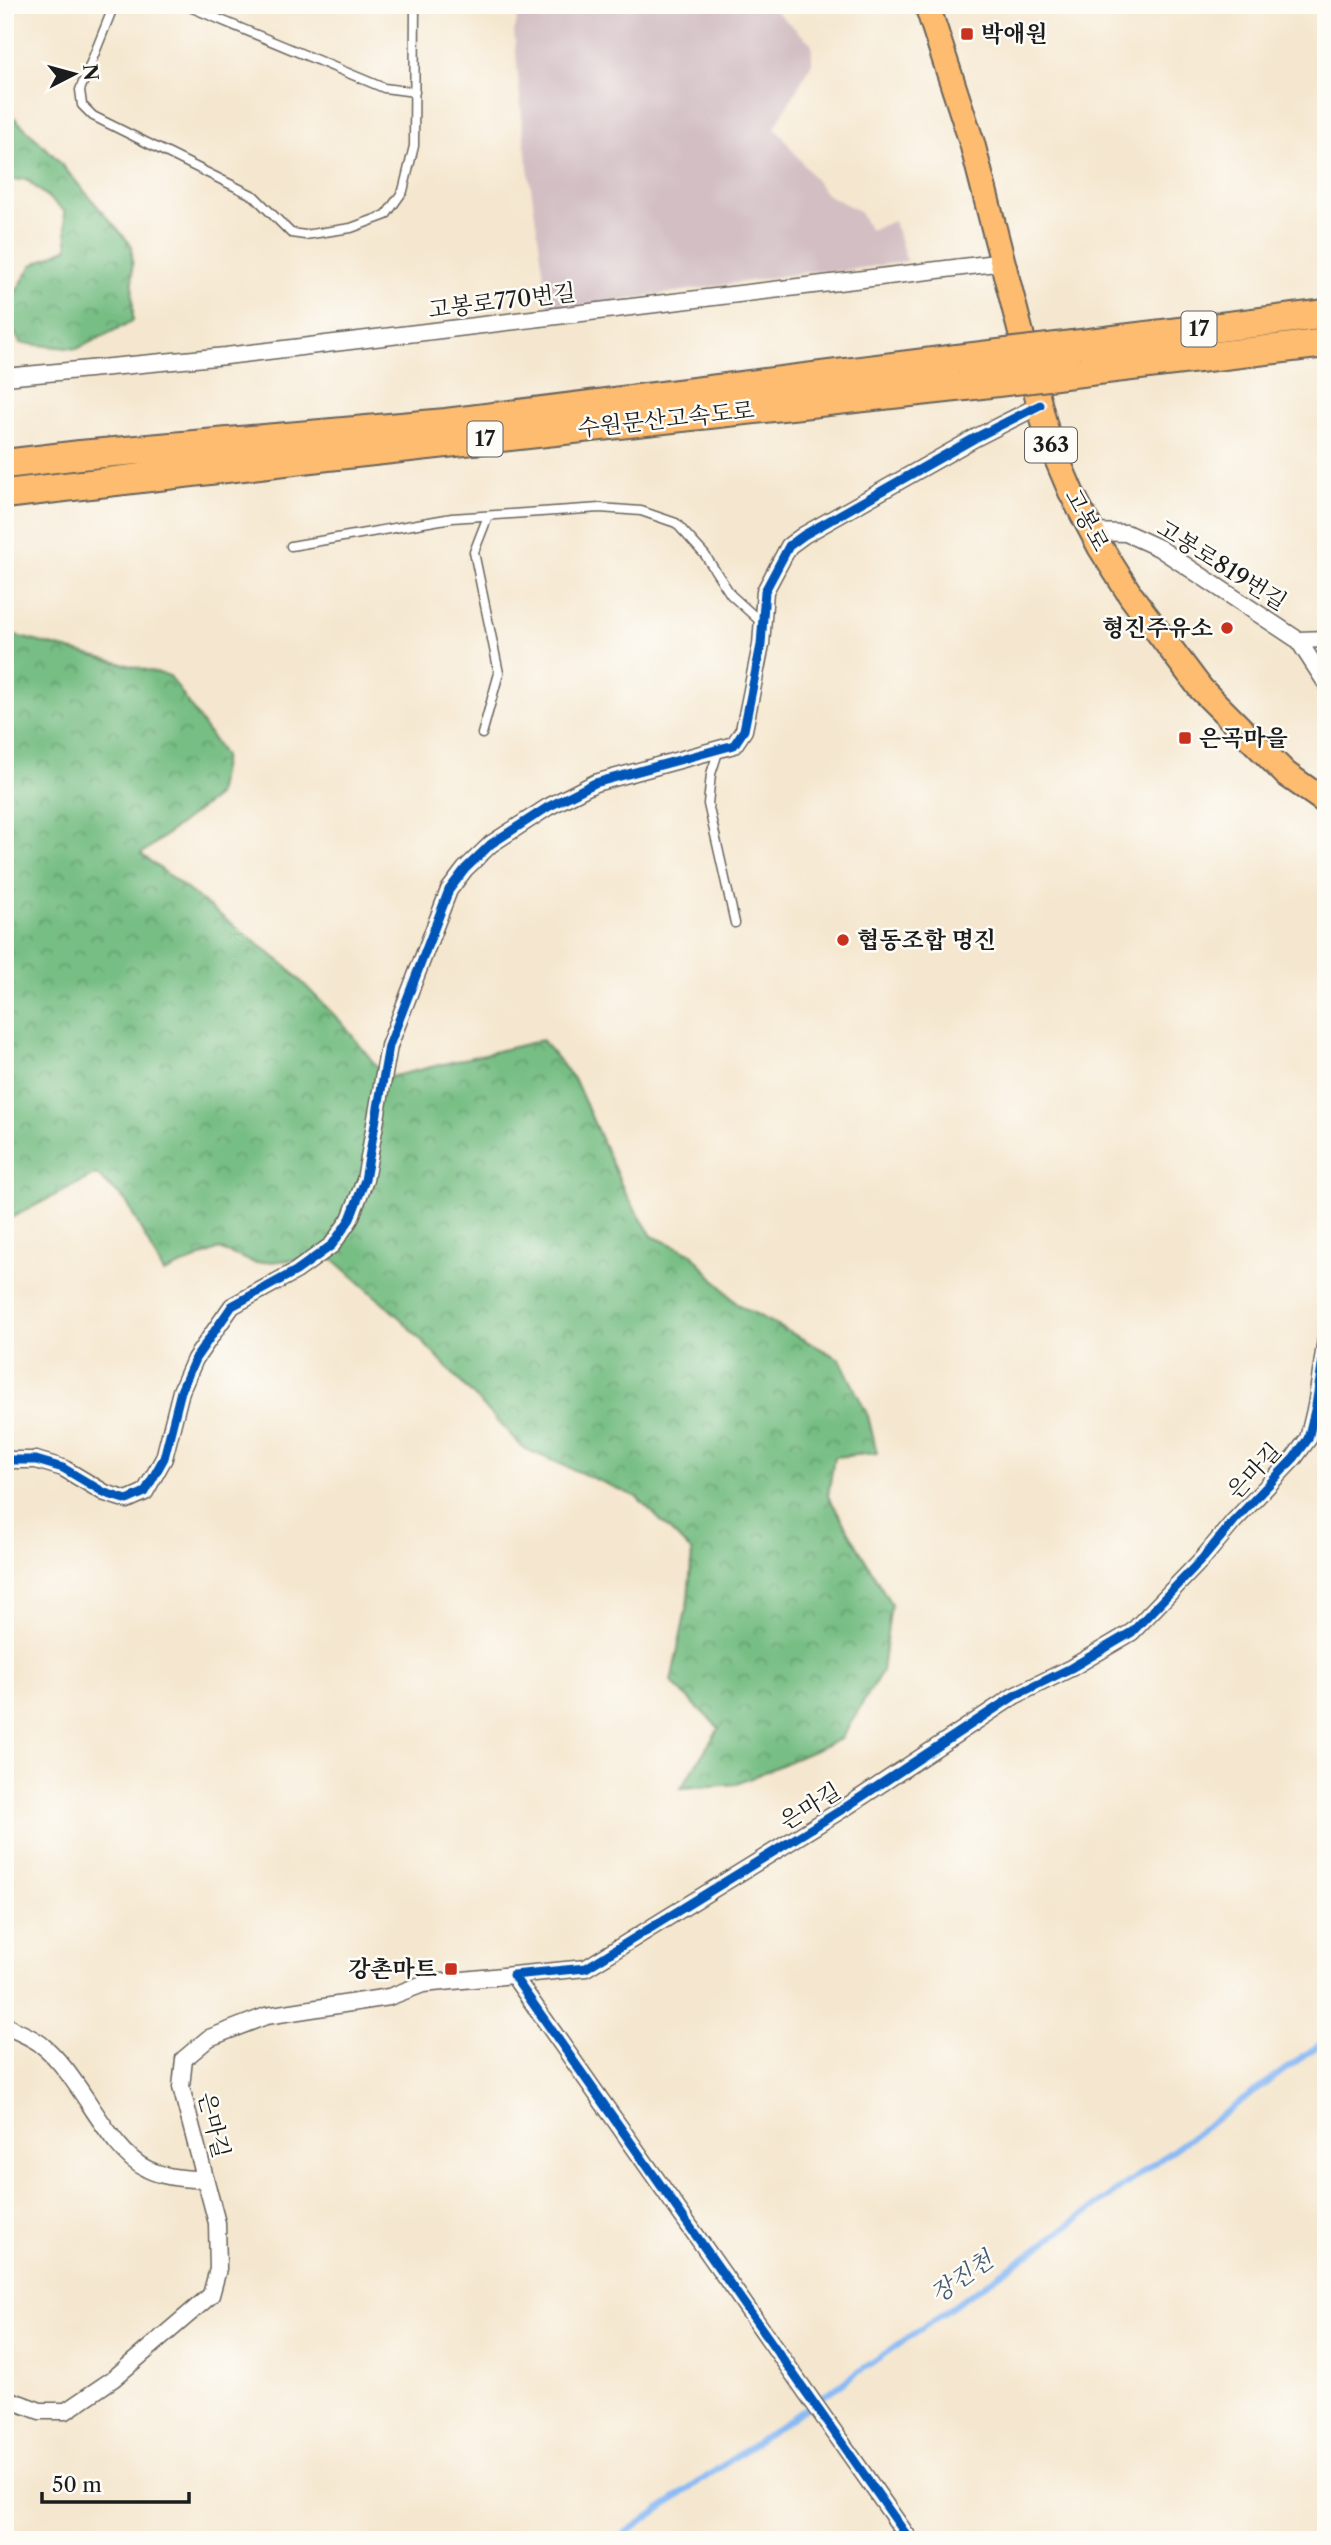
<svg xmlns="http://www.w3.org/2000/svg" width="1331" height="2545" viewBox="0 0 1331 2545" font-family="'Libre Caslon Text','Noto Serif KR',serif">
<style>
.industrial{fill:#d2bec3}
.forest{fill:url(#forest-crowns);stroke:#4a6d50;stroke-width:2}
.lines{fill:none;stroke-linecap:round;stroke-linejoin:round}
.stream{stroke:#88b9f4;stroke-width:6}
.lane-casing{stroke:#68635b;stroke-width:11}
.street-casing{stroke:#68635b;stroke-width:19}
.primary-casing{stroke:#68635b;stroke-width:28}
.highway-casing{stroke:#68635b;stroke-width:32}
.lane{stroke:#fff;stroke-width:8}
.street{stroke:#fff;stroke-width:16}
.primary{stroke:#fdbc70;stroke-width:24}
.highway{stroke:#fdbc70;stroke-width:28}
.highway-bridge-casing{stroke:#68635b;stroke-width:32;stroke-linecap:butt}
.highway-bridge{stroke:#fdbc70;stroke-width:28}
.cycleway-casing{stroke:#fdfcf7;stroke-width:13}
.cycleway{stroke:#0057b8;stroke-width:9}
.poi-dot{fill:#c8321e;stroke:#fdfcf7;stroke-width:2.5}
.labels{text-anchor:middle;stroke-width:5;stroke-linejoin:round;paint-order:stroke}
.shield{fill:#fdfcf7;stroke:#605f5e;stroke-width:2}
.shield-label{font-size:21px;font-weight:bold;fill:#1c1c1c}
.poi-label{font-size:23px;font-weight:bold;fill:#1c1c1c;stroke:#fdfcf7;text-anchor:start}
.street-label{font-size:23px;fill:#1c1c1c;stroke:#fdfcf7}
.water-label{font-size:24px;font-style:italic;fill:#475b72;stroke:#fdfcf7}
</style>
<defs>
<pattern id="forest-crowns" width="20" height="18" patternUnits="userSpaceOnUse" patternTransform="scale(1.75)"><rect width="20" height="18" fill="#77be84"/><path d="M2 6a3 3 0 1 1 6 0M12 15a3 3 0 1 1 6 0" fill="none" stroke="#619a6b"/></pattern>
</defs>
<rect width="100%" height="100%" fill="#fdfcf7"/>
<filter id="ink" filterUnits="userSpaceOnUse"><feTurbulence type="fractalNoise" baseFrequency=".0143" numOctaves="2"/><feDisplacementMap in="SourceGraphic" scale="14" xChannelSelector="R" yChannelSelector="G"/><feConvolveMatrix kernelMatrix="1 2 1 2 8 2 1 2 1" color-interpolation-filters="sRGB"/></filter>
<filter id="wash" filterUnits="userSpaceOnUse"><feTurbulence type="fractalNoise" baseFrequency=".00686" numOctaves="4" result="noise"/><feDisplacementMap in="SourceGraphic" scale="28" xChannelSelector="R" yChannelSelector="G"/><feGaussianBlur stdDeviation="1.57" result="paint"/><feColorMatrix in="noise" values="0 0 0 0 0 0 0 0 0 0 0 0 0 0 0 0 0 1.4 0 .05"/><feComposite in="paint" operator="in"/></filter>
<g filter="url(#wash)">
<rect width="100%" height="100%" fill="#f5e7cf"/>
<path class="industrial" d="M521,5h248l43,39v19l-37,64 51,67 33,17 11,19 24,-9 13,40 -64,10h-27l-267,40 -25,-172 -10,-107z"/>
<path class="forest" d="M5,109l48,46 79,91 1,75 -56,28 -57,-6 -14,-27 4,-14 22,-37 36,-17 -4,-37 -38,-32 -21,2z
M5,633l165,43 54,80 -7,40 -76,58 144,111 57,58 44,55 156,-38 33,40 50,113 27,43 39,17 46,51 103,55 28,57 9,37 -43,4 -6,39 63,108 -9,67 -41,68 -104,45 -56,4 38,-60 -48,-46 17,-82 4,-48 -55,-55 -114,-49 -123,-130 -69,-61 -76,6 -36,-14 -55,24 -38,-72 -30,-27 -91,47z"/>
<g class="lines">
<path class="stream" d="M615,2540l414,-286 297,-214"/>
</g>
</g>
<g filter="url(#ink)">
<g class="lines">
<g class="lane-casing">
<path id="lane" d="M114,5l-34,85 2,15 11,11 161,80 37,37 14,2 46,-7 35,-13 17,-24 11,-45 1,-141
M185,5l199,83 31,4
M291,546l161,-28 148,-10 41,3 35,12 29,32 26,40 31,28
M482,734l17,-61 -25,-121 14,-36
M719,749l-8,25 -3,30 27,119"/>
</g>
<g class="street-casing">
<path id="street" d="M5,377l221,-21 778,-94
M1092,532l34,1 33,15 139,92 28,-1
M1298,640l28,43
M5,1460h31l27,8 42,25 22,7 18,-8 19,-34 17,-67 14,-32 37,-53 64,-35 36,-26 18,-26 15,-39 24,-134 60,-156 16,-21 26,-25 57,-37 47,-24 139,-38 10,-15 17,-85 4,-54 24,-45 15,-11 171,-97 65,-33
M5,2025c12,7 28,12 38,21 37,29 66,106 104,123 18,9 38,9 58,11
M5,2398l35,13h26l47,-32 98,-84 7,-26 -1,-46 -36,-136 3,-28 25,-21 57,-22 123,-19 34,-13 90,-9
M910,2540l-397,-565 73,-7 260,-161 168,-111 57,-28 61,-36 71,-74 31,-37 60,-63 14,-19 8,-33 10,-67"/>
</g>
<g class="primary-casing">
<path id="primary" d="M927,5l45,138 76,295 23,54 29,55 31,49 70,93 85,85 40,28"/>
</g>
<g class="highway-casing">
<path id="highway" d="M1073,345l253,-31
M1081,372l245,-29
M5,464l75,-9 366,-32 511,-64
M5,494l323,-38 637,-70"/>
</g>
<use href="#lane" class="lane"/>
<use href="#street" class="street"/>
<use href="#primary" class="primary"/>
<use href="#highway" class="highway"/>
<g class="highway-bridge-casing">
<path id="highway-bridge" d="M957,359l116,-14
M965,386l116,-14"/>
</g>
<use href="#highway-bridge" class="highway-bridge"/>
<g class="cycleway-casing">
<path id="cycleway" d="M5,1460h31l27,8 42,25 22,7 18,-8 19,-34 17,-67 14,-32 37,-53 64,-35 36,-26 18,-26 15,-39 24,-134 60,-156 16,-21 26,-25 57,-37 47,-24 139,-38 10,-15 17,-85 4,-54 24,-45 15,-11 171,-97 65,-33
M910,2540l-397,-565 73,-7 260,-161 168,-111 57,-28 61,-36 71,-74 31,-37 60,-63 14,-19 8,-33 10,-67"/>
</g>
<use href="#cycleway" class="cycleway"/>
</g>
</g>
<g class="poi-dot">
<rect x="960" y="27" width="14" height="14" rx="3.5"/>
<circle cx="1227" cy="628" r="7"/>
<rect x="1178" y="731" width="14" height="14" rx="3.5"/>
<circle cx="843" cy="940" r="7"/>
<rect x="444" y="1962" width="14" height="14" rx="3.5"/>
</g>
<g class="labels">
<g class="shield">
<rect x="1181.5" y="311.5" width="35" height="35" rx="5"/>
<rect x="467.5" y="421.5" width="35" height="35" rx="5"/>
<rect x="1025" y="427.5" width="52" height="35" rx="5"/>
</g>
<g class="shield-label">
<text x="1199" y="336">17</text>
<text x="485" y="446">17</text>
<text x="1051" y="452">363</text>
</g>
<g class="poi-label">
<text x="981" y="42">박애원</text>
<text x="1213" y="636" text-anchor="end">형진주유소</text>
<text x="1199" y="746">은곡마을</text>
<text x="857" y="948">협동조합 명진</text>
<text x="437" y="1977" text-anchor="end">강촌마트</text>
</g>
<g class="street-label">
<text transform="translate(502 301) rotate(-7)" y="8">고봉로770번길</text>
<text transform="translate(666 419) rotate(-6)" y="8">수원문산고속도로</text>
<text transform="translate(1087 520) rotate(62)" y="8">고봉로</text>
<text transform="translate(1222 565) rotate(32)" y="8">고봉로819번길</text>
<text transform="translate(1254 1471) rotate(-47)" y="8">은마길</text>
<text transform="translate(810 1806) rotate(-32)" y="8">은마길</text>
<text transform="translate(214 2125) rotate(76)" y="8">은마길</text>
</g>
<g class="water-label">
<text transform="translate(962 2277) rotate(-35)" y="8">장진천</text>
</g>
</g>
<rect width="1331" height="2545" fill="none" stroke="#fdfcf7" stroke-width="28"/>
<g transform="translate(74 74) rotate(84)" stroke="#fdfcf7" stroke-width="5" paint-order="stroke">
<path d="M0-5L12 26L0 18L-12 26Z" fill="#1c1c1c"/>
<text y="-10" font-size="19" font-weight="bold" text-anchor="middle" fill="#1c1c1c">N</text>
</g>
<path d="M42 2492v10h147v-10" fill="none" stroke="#1c1c1c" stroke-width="3.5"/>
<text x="52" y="2492" font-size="21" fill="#1c1c1c" stroke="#fdfcf7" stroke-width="5" paint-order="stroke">50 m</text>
</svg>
